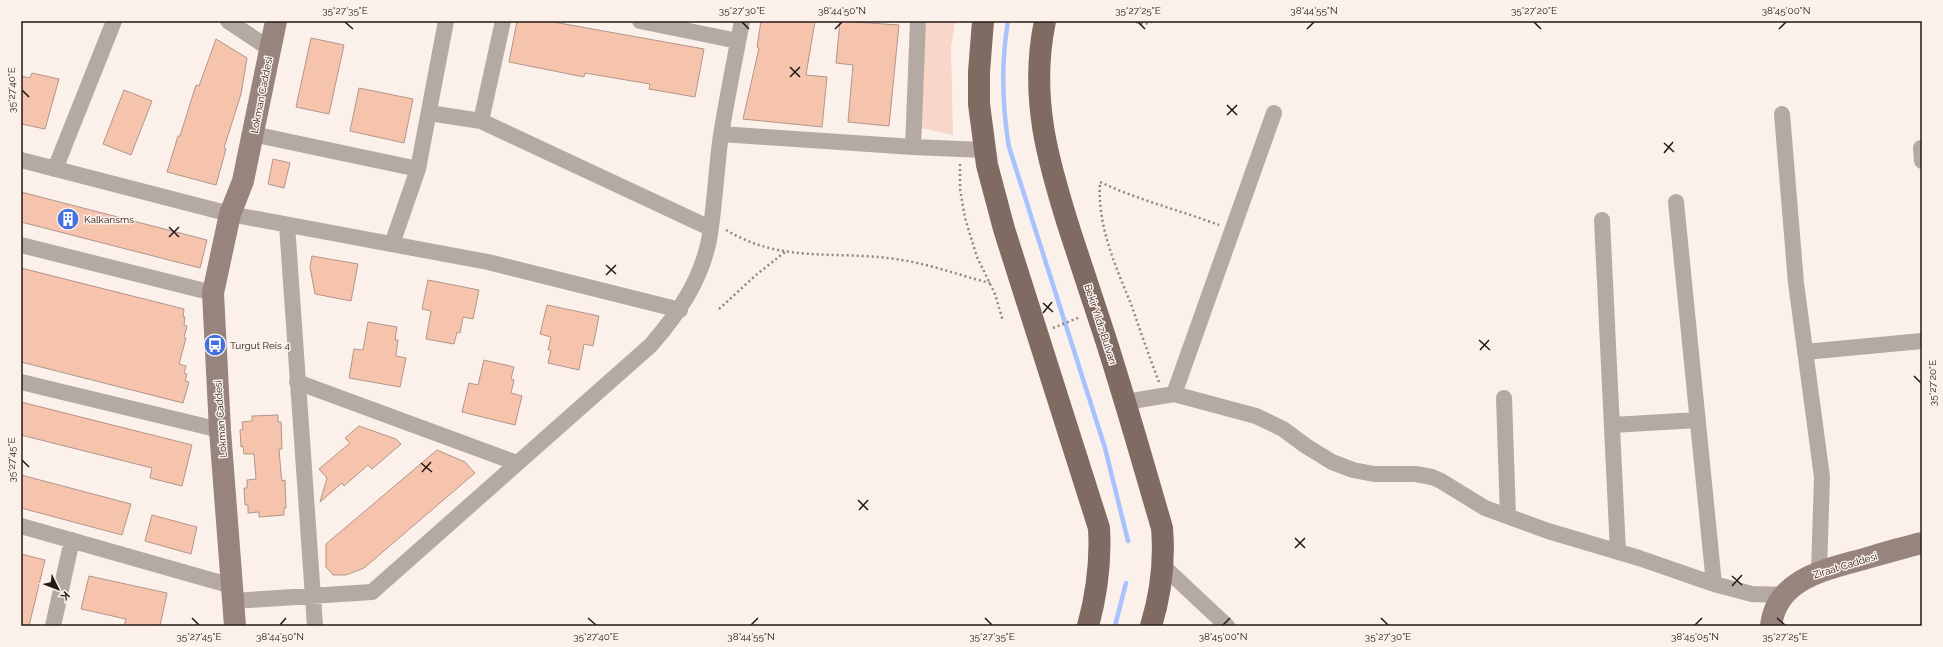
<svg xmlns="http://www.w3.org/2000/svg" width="1943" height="647" viewBox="0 0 1943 647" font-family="Raleway,sans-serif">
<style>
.green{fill:#f8d6c8}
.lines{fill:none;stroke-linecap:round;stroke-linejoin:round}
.stream{stroke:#a7c3fe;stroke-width:4.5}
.building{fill:#f6c3ac;stroke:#b1978b}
.path{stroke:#908580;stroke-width:2.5;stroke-dasharray:2 3;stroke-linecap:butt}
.street{stroke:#b5a9a4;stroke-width:16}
.secondary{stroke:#97857d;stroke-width:22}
.primary{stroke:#806b62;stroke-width:22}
.ticks{fill:none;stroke:#221814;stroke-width:1.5}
.labels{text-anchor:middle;stroke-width:3;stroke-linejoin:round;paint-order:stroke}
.street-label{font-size:10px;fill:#221814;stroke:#fcf0eb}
.poi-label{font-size:10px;fill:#221814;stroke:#fcf0eb;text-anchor:start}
.neatline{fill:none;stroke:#221814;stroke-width:1.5}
.ticks-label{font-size:10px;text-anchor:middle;fill:#221814}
</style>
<rect width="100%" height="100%" fill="#fcf0eb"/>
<path class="green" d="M918,21h37l-4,27 2,87 -32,-7z"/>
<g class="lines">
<path class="stream" d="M1008,21c-7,42 -6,84 1,126l96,301 23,93
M1115,626l11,-43"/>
</g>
<path class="building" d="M517,21h31l156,28 -9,48 -46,-8 1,-5 -65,-11 -1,4 -75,-15z
M761,21h54l-9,54 21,2 -5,50 -79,-8 16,-71 -2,-1z
M840,21l59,4 -10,101 -41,-4 5,-57 -17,-2z
M311,38l33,7 -15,69 -33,-7z
M216,39l31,19 -6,36 -17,54 2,1 -10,36 -49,-13 11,-36h2l16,-51 3,1z
M32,73l27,6 -14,50 -24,-5v-48l9,2z
M359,88l54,11 -9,44 -54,-12z
M124,90l28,11 -21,54 -28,-11z
M273,159l17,4 -6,25 -16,-4z
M21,192l186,48 -7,28 -179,-46z
M312,256l46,8 -7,37 -36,-7 -5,-27z
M21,268l163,41 -1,8h2l-1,8 3,1 -3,11 2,1 -7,26 7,2 -2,7 3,1 -2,7 4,1 -6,21 -162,-41z
M428,280l51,10 -6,29 -10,-2 -3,16 -3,-1 -3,12 -28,-5 5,-28 -9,-2z
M547,305l52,11 -6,30 -9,-2 -5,26 -31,-7 3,-13h-3l3,-13 -11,-3z
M368,322l29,5 -2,13h3l-2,16 10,2 -6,29 -51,-9 5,-29 9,1z
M484,360l30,7 -3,12 3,1 -3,13 11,3 -7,29 -53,-13 7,-29 9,2z
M21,402l171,43 -10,41 -32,-8 2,-10 -131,-33z
M278,415v7h3l1,27h-3l2,24 1,8 3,-1 1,28h-2v7l-25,2v-5l-11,1v-8h-3l-1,-17h3v-8l9,-1 -2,-25h-10l-1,-8 -2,1 -1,-17 3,-1 -1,-7 10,-1v-5z
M359,426l37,13 5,5 -29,25 -4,-4 -24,21 -2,-3 -22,19 7,-24 -8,-9 31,-26 -5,-5z
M437,450l28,12 10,11 -111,95 -18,7h-13l-7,-8v-23z
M21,475l110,29 -9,31 -101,-27z
M152,515l45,12 -6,27 -46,-13z
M21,554l24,6 -16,66h-8z
M89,576l78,17 -7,33h-36l2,-7 -45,-10z"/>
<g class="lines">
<path class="path" d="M1131,21l14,3 9,-3
M960,164v25l5,29 12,39 18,37 8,27
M726,230c57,34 108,20 169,29 32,4 63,16 95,24
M719,309l37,-34 29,-23
M1053,328l27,-11
M1159,382c-10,-26 -19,-52 -28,-78 -16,-39 -34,-79 -31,-122 38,18 79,28 119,43"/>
<path class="street" d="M228,21l42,28
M640,21l98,20
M429,113l52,8 229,107
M1782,114l14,169 26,194 -3,94
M481,121l22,-100
M253,134l165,35
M721,134l192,13 71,3
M913,147l5,-126
M1921,148l1,13
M21,160l209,54 258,48 192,48
M55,169l59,-148
M1676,202l38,382
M1602,220l16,332
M287,225l28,401
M392,244l26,-75 28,-148
M21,245l192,48
M1805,352l117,-11
M21,382l199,48
M297,382l220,81
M1174,394l100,-281
M1504,398l4,118
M1126,402l48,-8 82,22 27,13 23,17 26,16 21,8 21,4h41l17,3 9,4 44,27 63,23 91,27 75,26 38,10 32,1
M1612,425l86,-5
M21,526l211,60
M1163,566l64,60
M233,601l139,-9 279,-247c26,-30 50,-64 58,-105 6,-35 7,-70 12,-105 6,-38 14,-76 21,-114
M53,626l19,-86"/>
<path class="secondary" d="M235,626l-15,-196 -7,-137 17,-79 13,-33 33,-160
M1771,626c5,-46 52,-56 89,-66 21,-6 41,-12 62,-17"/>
<path class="primary" d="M983,21l-4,51v32l8,61 17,64 95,299c2,34 -2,65 -11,98
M1045,21c-16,76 3,141 26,213 11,33 22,67 33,100 21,65 39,129 58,194 3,35 -1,65 -11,98"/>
</g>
<path class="ticks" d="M345,22l8,7M742,22l7,7M1138,22l7,7M1534,22l7,7M835,29l7,-7M1307,29l7,-7M1779,29l7,-7M790,67l10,10M790,77l10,-10M22,90l7,7M1227,105l10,10M1227,115l10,-10M1664,143l10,9M1664,153l9,-11M169,227l10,10M169,237l10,-10M606,265l10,9M606,275l10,-10M1043,303l10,9M1043,313l9,-11M1479,340l11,10M1480,350l9,-10M1914,376l7,7M22,460l7,7M421,463l11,9M422,472l9,-10M858,500l10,10M859,510l9,-10M1295,538l10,10M1295,548l10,-10M1732,576l10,9M1732,586l10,-11M192,618l7,7M588,618l8,7M985,618l7,7M1381,618l7,7M1777,618l8,7M280,625l6,-7M751,625l7,-7M1223,625l7,-7M1695,625l7,-7"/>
<defs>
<g id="building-disc" transform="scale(1.15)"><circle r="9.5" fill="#4270e1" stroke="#fcf0eb"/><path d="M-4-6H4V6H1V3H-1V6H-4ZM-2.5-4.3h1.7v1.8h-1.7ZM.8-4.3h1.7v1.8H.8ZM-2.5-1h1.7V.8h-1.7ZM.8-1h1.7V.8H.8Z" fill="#fff"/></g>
<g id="bus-disc" transform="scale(1.15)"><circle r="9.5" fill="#4270e1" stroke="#fcf0eb"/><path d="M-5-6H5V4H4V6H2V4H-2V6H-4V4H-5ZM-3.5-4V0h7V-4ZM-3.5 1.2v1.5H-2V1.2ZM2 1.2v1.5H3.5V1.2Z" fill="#fff"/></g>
</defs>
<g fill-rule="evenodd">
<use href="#building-disc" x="68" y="219"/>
<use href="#bus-disc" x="215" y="345"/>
</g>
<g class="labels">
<g class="street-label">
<text transform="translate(261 95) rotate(-79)" y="4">Lokman Caddesi</text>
<text transform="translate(1101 324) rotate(72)" y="4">Bekir Yıldız Bulvarı</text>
<text transform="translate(220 419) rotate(-94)" y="4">Lokman Caddesi</text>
<text transform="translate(1845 565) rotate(-17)" y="4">Ziraat Caddesi</text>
</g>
<g class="poi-label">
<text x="84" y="223">Kalkansms</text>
<text x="230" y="349">Turgut Reis 4</text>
</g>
</g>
<rect width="1943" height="647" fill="none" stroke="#fcf0eb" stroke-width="44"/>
<g transform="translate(58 589) rotate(133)" stroke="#fcf0eb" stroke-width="3" paint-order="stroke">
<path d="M0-3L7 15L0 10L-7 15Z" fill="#221814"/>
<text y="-6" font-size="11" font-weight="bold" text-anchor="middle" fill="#221814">K</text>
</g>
<rect x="22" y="22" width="1899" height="603" class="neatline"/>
<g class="ticks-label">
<text x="345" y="14">35°27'35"E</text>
<text x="742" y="14">35°27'30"E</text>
<text x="842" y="14">38°44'50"N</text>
<text x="1138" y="14">35°27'25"E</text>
<text x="1314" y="14">38°44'55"N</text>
<text x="1534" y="14">35°27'20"E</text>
<text x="1786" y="14">38°45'00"N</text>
<text transform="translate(11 90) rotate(-90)" y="4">35°27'40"E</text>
<text transform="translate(1932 383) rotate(-90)" y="4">35°27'20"E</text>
<text transform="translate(11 460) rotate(-90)" y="4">35°27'45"E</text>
<text x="199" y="640">35°27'45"E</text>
<text x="280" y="640">38°44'50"N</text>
<text x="596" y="640">35°27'40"E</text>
<text x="751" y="640">38°44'55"N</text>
<text x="992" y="640">35°27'35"E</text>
<text x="1223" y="640">38°45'00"N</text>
<text x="1388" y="640">35°27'30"E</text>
<text x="1695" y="640">38°45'05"N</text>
<text x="1785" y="640">35°27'25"E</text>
</g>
</svg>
